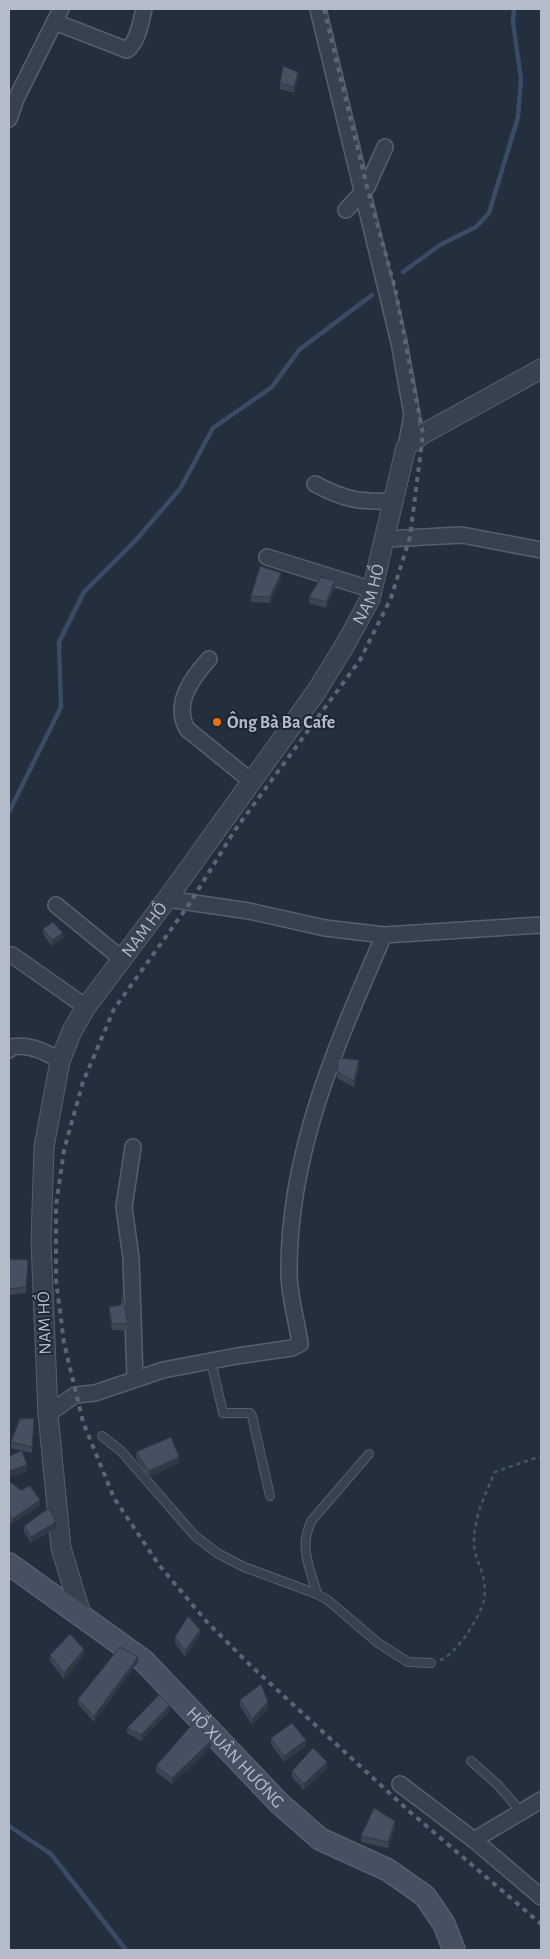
<svg xmlns="http://www.w3.org/2000/svg" width="550" height="1959" viewBox="0 0 550 1959" font-family="'Alegreya Sans',sans-serif">
<style>
.lines{fill:none;stroke-linecap:round;stroke-linejoin:round}
.stream{stroke:#394c67;stroke-width:4.5}
.service-casing{stroke:#565f6c;stroke-width:10}
.minor-casing{stroke:#565f6c;stroke-width:18}
.tertiary-casing{stroke:#565f6c;stroke-width:21}
.secondary-casing{stroke:#565f6c;stroke-width:24}
.path{stroke:#44595c;stroke-width:2.5;stroke-dasharray:4 4;stroke-linecap:butt}
.service{stroke:#38414e;stroke-width:8}
.minor{stroke:#38414e;stroke-width:15}
.tertiary{stroke:#38414e;stroke-width:19}
.secondary{stroke:#465061;stroke-width:21}
.rail{stroke:#5a6575;stroke-width:4;stroke-dasharray:5 5;stroke-linecap:butt}
.wall{fill:#3b4654}
.shaded-wall{fill:#303945}
.building{fill:#455162;stroke:#303945}
.food-dot{fill:#e8710a;stroke:#1d2633;stroke-width:2}
.labels{text-anchor:middle;stroke-width:4;stroke-linejoin:round;paint-order:stroke}
.street-label{font-size:18px;fill:#b4bcc9;stroke:#1d2633}
.poi-label{font-size:18px;font-weight:bold;fill:#b4bcc9;stroke:#1d2633;text-anchor:start}
</style>
<rect width="100%" height="100%" fill="#242f3e"/>
<g class="lines">
<path class="stream" d="M403,272l37,-27 36,-18 13,-14 29,-96 3,-38 -8,-57 1,-13
M9,812l52,-105 -2,-65 25,-50 51,-51 45,-52 33,-61 59,-41 27,-37 73,-55
M9,1826l42,28 75,96"/>
<g class="service-casing">
<path id="service" d="M211,1361l12,52h27l2,3 18,80
M102,1436l19,15 74,85 22,17 27,14 73,27 12,7 49,42 30,19 23,1
M317,1594c-7,-27 -19,-47 -5,-74l57,-66
M471,1761l27,24 23,27"/>
</g>
<g class="minor-casing">
<path id="minor" d="M318,9l81,333 13,73 -6,32
M55,22l72,28c11,-8 14,-29 17,-41
M9,119l7,-20 45,-90
M346,210l21,-23 18,-40
M315,484c32,17 45,18 80,17
M386,539l76,-4 79,15
M267,557l106,33
M209,659c-17,19 -36,44 -22,70l64,52
M167,899l82,12 76,17 59,7 157,-10
M56,905l66,54
M12,955l74,52
M9,1050l2,-3c18,-3 34,4 49,14
M133,1147l-9,60 7,51 4,121
M48,1414l27,-19 20,-2 68,-23 74,-14 55,-8 8,-4c-3,-24 -12,-51 -11,-75 0,-119 49,-228 95,-334
M400,1784l74,56 67,57
M474,1840l67,-40"/>
</g>
<g class="tertiary-casing">
<g id="tertiary">
<path id="s1" d="M81,1614l-20,-66 -13,-134 -7,-173 3,-94 16,-86 12,-30 14,-24 81,-108 149,-207 29,-47 25,-46 36,-152 17,-13 118,-65"/>
</g>
</g>
<g class="secondary-casing">
<g id="secondary">
<path id="s2" d="M9,1564l135,97 135,142 41,36 68,31 37,26 19,28 10,26"/>
</g>
</g>
<path class="path" d="M440,1660c16,-5 40,-43 44,-60 1,-5 1,-13 0,-19 -2,-12 -9,-24 -10,-36 -1,-27 11,-50 21,-73l46,-16"/>
<use href="#service" class="service"/>
<use href="#minor" class="minor"/>
<use href="#tertiary" class="tertiary"/>
<use href="#secondary" class="secondary"/>
<path class="rail" d="M324,9l43,178 28,101 28,146 -13,103 -19,61 -31,62 -125,170 -45,73 -76,106 -31,73 -19,68 -8,56v74l8,63 19,79 31,76 45,67 48,57 42,42 161,148 131,112"/>
</g>
<path class="wall" d="M298,78l-4,15 -14,-4v-6z
M281,579l-11,24 -19,-1v-6z
M335,587l-9,21 -17,-5v-6z
M43,929l20,9 -11,8 -9,-12z
M359,1066l-5,21 -17,-9v-6z
M9,1259l19,7 -2,27 -17,2z
M109,1307l19,17v6h-16l-3,-18z
M34,1424l-2,29 -10,-2 5,20 -18,6v-21l13,-5 -11,-3v-6z
M136,1452l43,11 -30,14 -13,-19z
M9,1483l31,23 -28,18 -3,-4z
M24,1526l32,2 -25,15 -7,-11z
M200,1635l-15,22 -10,-14v-6z
M50,1655h34l-20,24 -14,-18z
M138,1662l-44,60 -16,-18v-5z
M240,1700l28,8 -16,17 -12,-19z
M170,1711l-29,30 -14,-8v-5z
M271,1738l35,8 -22,16 -13,-18z
M211,1747l-39,37 -16,-12v-6z
M327,1768l-23,22 -12,-13v-6z
M395,1827l-7,21 -27,-6v-6z"/>
<path class="shaded-wall" d="M298,72v6l-4,15v-6z
M281,573v6l-11,24v-6z
M335,581v6l-9,21v-6z
M63,933v5l-11,8v-6z
M359,1060v6l-5,21v-6z
M179,1457v6l-30,14v-6z
M27,1465v6l-18,6v-6z
M40,1500v6l-28,18v-5z
M56,1522v6l-25,15v-6z
M200,1630v5l-15,22v-6z
M84,1649v6l-20,24v-6z
M138,1657v5l-44,60v-6z
M268,1702v6l-16,17v-6z
M170,1705v6l-29,30v-6z
M306,1740v6l-22,16v-6z
M211,1741v6l-39,37v-6z
M327,1762v6l-23,22v-6z
M395,1821v6l-7,21v-6z"/>
<path class="building" d="M283,66l15,6 -4,15 -14,-4z
M260,566l21,7 -11,24 -19,-1z
M321,577l14,4 -9,21 -17,-5z
M53,922l10,11 -11,7 -9,-11z
M338,1058l21,2 -5,21 -17,-9z
M9,1259l19,1 -2,27 -17,2z
M122,1295l6,29h-16l-3,-17 12,-2z
M34,1418l-2,29 -21,-5 9,-23z
M171,1437l8,20 -30,14 -13,-19z
M22,1451l5,14 -18,6v-15z
M10,1482l11,8 9,-4 10,14 -28,19 -3,-5v-31z
M49,1508l7,14 -25,15 -7,-11z
M188,1616l12,14 -15,21 -10,-14z
M70,1634l14,15 -20,24 -14,-18z
M120,1647l18,10 -44,59 -16,-17z
M261,1684l7,18 -16,17 -12,-19z
M159,1695l11,10 -29,30 -14,-7z
M195,1721l16,20 -39,37 -16,-12z
M292,1723l14,17 -22,16 -13,-18z
M313,1748l14,14 -23,22 -12,-13z
M374,1808l21,13 -7,21 -27,-6z"/>
<circle class="food-dot" cx="217" cy="722" r="5"/>
<g class="labels">
<g class="street-label">
<text dy="6" stroke="none"><textPath href="#s1" startOffset="1120">NAM HỒ</textPath></text>
<text dy="6" stroke="none"><textPath href="#s1" startOffset="715">NAM HỒ</textPath></text>
<text transform="translate(44 1323) rotate(-92)" y="6">NAM HỒ</text>
<text dy="6" stroke="none"><textPath href="#s2" startOffset="299">HỒ XUÂN HƯƠNG</textPath></text>
</g>
<g class="poi-label">
<text x="227" y="728">Ông Bà Ba Cafe</text>
</g>
</g>
<rect width="550" height="1959" fill="none" stroke="#b4bcc9" stroke-width="20"/>
</svg>
